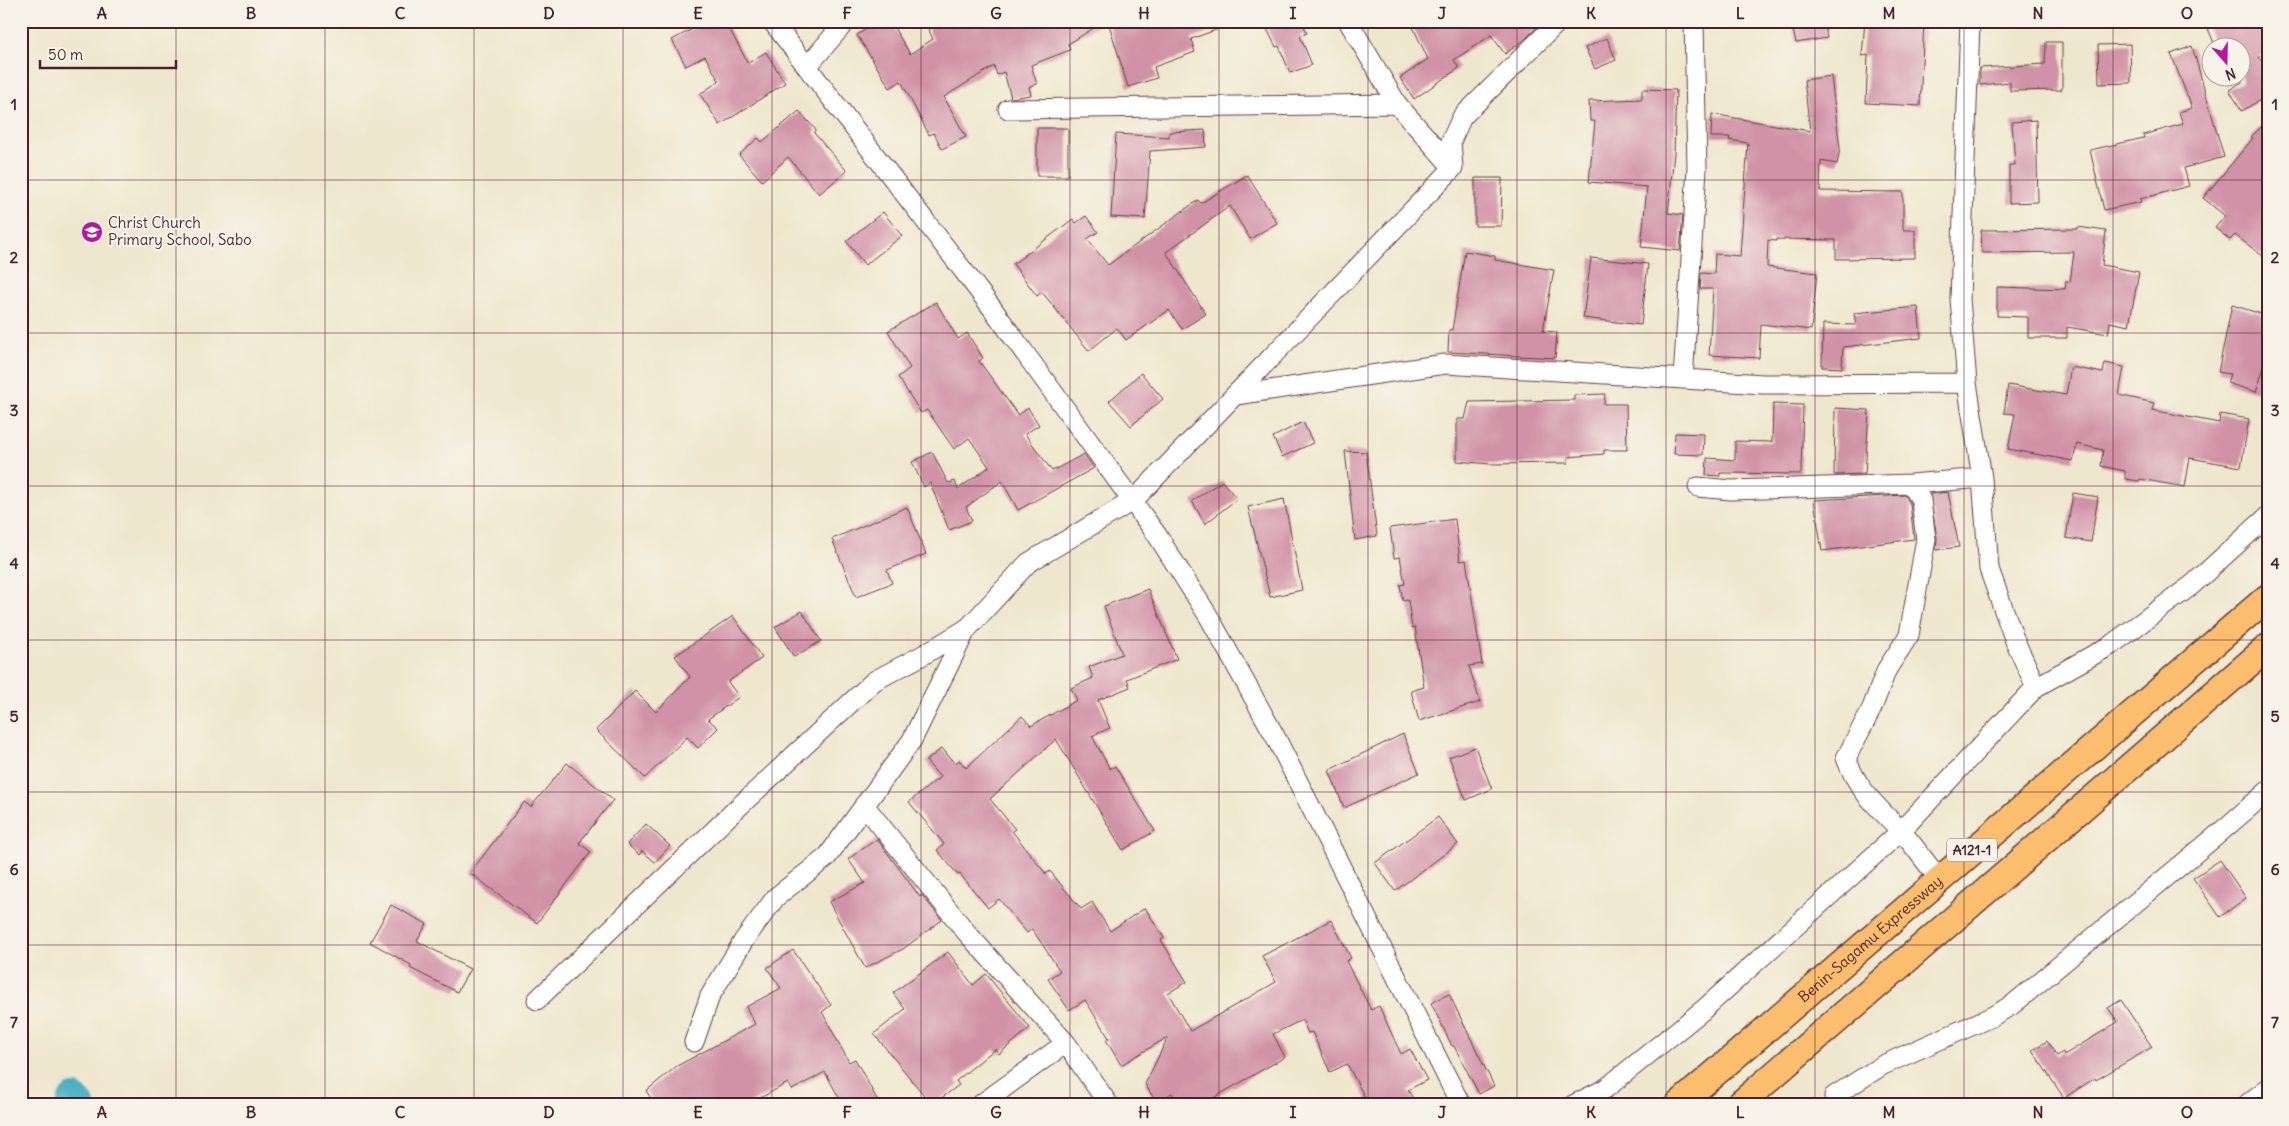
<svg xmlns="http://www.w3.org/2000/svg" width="2289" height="1126" viewBox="0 0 2289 1126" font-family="Delius,sans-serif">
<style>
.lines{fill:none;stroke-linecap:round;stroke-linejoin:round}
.river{stroke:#42acc1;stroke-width:32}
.building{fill:#d092a6}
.minor-casing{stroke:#633d43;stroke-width:21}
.highway-casing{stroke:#633d43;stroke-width:29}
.minor{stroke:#fff;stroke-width:19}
.highway{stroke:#fbbe6e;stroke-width:26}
.grid{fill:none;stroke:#4a1f2b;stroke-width:1;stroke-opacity:0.55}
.labels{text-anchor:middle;stroke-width:4;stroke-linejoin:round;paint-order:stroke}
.shield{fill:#f7f3e8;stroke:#7e5f64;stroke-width:1}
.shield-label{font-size:14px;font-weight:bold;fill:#4a1f2b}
.poi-label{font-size:15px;fill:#4a1f2b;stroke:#f7f3e8;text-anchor:start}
.street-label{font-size:15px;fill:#4a1f2b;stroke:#f7f3e8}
.neatline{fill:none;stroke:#4a1f2b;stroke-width:2}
.grid-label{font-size:16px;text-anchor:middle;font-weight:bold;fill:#4a1f2b}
</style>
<rect width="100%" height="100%" fill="#f7f3e8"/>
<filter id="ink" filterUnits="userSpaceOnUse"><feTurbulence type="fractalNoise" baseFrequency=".02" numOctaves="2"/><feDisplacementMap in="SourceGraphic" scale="10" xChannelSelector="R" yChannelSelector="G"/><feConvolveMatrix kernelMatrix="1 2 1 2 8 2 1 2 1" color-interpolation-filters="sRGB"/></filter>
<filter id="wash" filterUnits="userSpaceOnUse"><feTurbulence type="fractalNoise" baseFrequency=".0096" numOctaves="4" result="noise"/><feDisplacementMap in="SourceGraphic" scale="20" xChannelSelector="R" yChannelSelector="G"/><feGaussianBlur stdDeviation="1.12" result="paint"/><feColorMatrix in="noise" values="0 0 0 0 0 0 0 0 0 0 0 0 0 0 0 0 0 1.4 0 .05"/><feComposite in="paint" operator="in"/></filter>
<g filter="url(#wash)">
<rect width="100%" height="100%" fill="#efe7cd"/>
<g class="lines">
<path class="river" d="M72,1105l2,-5 5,5"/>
</g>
<g id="blocks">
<path class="building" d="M707,21h18l23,42 18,-11 19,31 -65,42 -20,-31 19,-13 -14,-25 -19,10 -14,-26z
M879,21h11l20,33 23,-15 -9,-18h181l-37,23 2,6 -39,15 6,19 -8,3 2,8 -20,3 -7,-26 -7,3 -3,-9 -50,31 22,40 -24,12 -8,-16 -5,2 -28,-54 -11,7 -33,-53z
M1108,21h127v2l-44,16 4,13 -41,15 3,11 -29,9z
M1279,21h23l5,12 -7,3 12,29 -22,8 -11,-27 -3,1 -10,-20z
M1410,21h133l-19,19 -19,14 -14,-19 -37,25 5,8 -45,31 -14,-21 28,-19z
M1791,21h33l3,17 -31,5z
M1865,21h59l-4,85 -54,-3 2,-48 -6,1z
M2205,21h63v30l-9,6 9,14v24l-26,16 -13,-21 13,-8v-34h-26z
M1607,38l9,22 -21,9 -10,-21z
M2046,42h16v48l-52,1v-9l-30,3v-17l65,-4z
M2130,44l1,39 -32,1 -1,-39z
M2192,46l32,111 -40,11 5,18 -49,13 1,3 -37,8 -14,-60 54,-12 -1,-3 40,-11 -4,-12 13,-4 -21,-54z
M1831,76l9,73 -3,15 -16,-3 -1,30 83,1v38h12v28l-79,1v-19l-60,-1v2l-8,-1 -1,27 50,6 -6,57 -50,-6 -2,34 -50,-3 4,-66h-13l1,-16 13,1 1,-20 25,2 8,-113 -19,-3 1,-3h-19l1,-23 98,17 -6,-51z
M1642,89l34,1 -2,63 -6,60 15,2 -3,36 -39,-4 6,-60 -58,-5 6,-61h-5l-1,-20 53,-2z
M799,111l17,19 -2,3 33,38 -28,23 -31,-37 -26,24 -23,-26 19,-17 4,4z
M2036,120l2,82 -29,1v-38h6l-3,-43z
M2268,120v140l-33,-25 -5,5 -15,-12 10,-12 -22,-18 50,-60 -2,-1z
M1037,128h31v48h-31z
M1205,130l1,17 -56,4 -5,68 -34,-2 5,-83 53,3v-5z
M1247,175l30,48 -27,16 -20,-33 -64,46 40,62 -24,15 -13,-19 -43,30 -9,-12 -28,23 -47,-59 -5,4 -24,-32 60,-45 3,4 10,-7 12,16 -11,7 21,26 90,-65 3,3z
M1475,178h27l-1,48h-26z
M883,212l19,24 -37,29 -19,-24z
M2078,227l28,4 -4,34 37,7 -10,54 -19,-4 -2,12 -41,-7v11h-39v-21l-31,-1v-29l68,2 1,-8 4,1 4,-30 -92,1 -1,-23 96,-1z
M1465,251l30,5v4l59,10 -11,61 14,1 -2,26 -107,-6 1,-22h3z
M1591,258l57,6 -7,61 -58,-7z
M936,302l22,37 9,-6 16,25 -4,3 39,54 10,-7 11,17 -14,9 27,37 32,-17 10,14 -76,42 -16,-29 -36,26 6,14 -23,9 -19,-47 -6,4 -12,-25 20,-10 16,31 7,-2 3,8 31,-22 -20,-29 -15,11 -27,-39 -6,3 -23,-36 12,-9 -22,-37z
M2232,305l36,11v39l-12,37 -29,-9 3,-9 -12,-2z
M1918,307l3,31 -78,9 -1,21 -20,-1 1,-43 33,1 -2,-12z
M2105,363l19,4 -5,28 35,8 -2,7 67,13 1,-9 29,5 -8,48 -51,-9 -5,29 -45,-8 -1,2 -14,-2v-8l-24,-5 2,-16 -26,-6 -4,17 -65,-12 7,-35 -11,-1 4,-28 58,10 5,-28 32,6z
M1141,373l22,26 -32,27 -22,-25z
M1605,394l-1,10h22l1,46h-23v4l-36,3v6l-78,1 -33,-3v-42h8l4,-17 105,-2v-5z
M1773,404l30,1 -2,69 -81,-1v3l-14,-1 1,-17 28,2v-19l37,1z
M1835,408l34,2 -4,64 -31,1z
M1303,422l10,21 -31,14 -9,-20z
M1675,433l29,1 -1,21 -29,-1z
M1345,451l21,1 11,84 -22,4z
M1222,481l15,18 -32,25 -13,-23z
M1948,492l11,55 -23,3 1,-12 -7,-44z
M2073,493l25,4 -7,45 -25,-4z
M1905,495l5,9 4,35 -92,12 -8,-51z
M1284,499l18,91 -32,7 -22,-90z
M907,507l19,47 -39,16 5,13 -36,14 -24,-58z
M1455,519l5,42 6,-1 16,104 -13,2 11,36 -61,19 -8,-30 13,-4 -9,-60 -3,1 -4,-28 -5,1 -3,-16 5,-1 -5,-27 -6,1 -4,-30z
M1148,589l29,70 -50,20 3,8 -32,13 12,28 -18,8 18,33 5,-3 40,65 -32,19 -67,-111 -66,60 25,30 -3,2 34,43 4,-3 31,38 11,-7 18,29 35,-23 19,30 -3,2 26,42 -19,11 22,38 86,-49 -14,-26 69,-36 20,38 -5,3 25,49 8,-4 22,48 9,-5 17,31 -19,10 9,15h-48l-22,-41 -17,8 -18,-40 -4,1 -6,-13 -29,14 12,23 -84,48h-22l-7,-12 -16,9 -11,-18 23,-47 -47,28 -15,-25 3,-2 -24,-38 -16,10 -21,-31 12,-8 -28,-42 -5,4 -28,-34 -11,9 -28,-34 -2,1 -21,-25 7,-6 -35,-42 31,-25 -14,-16 16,-13 13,16 4,-4 7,8 56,-52 9,10 46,-26 -6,-12 22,-10 -4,-11 33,-13 -18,-48z
M802,611l19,30 -27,16 -19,-30z
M733,616l29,42 -34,24 11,15 -31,22 10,9 -20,20 -11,-11 -42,41 -49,-48 39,-39 21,21 34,-35 -15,-21z
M1403,734l16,39 -75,35 -15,-38z
M1475,747l17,42 -26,11 -17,-43z
M567,763l46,37 -34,43 12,9 -54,71 -67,-50 54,-71 7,5z
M1438,817l20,27 -63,47 -20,-28z
M646,824l24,22 -15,16 -13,-11 -3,4 -12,-11z
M877,839l43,58 2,-2 20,25 -39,29 -38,19 -36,-66 36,-19 -17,-24z
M2220,860l26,38 -26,19 -27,-39z
M391,905l36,19 -10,17 53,28 -13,23 -47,-24 1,-3 -41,-23z
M793,950l38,55 -9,7 27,50 6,-3 25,46h-37l-18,-33 -33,18 -4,-7 -41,22h-91l-10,-14 31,-25 78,-42 -9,-17 35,-19 -14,-20z
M948,952l25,33 13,-11 44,54 -31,26 -4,-5 -39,32 3,4 -27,20 -58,-71 31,-25 -12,-16z
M1449,994l45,92 -15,8 -25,-48h-2l-21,-43z
M2121,1000l31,47 -56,33 -1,-2 -31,20 -32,-48 15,-9 10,15 6,-4 1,3 54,-33 -10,-14z"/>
</g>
</g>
<g filter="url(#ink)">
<use href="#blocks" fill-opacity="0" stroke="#633d43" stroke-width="1"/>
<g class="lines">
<g class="minor-casing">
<path id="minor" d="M772,21l220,287 165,227 52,82 67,121 185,367
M1348,21l49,83 56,64
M1970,21l-10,278 7,84 15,95 7,91 26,72 21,46
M813,75l-6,-8 39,-46
M1008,109l389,-5
M1683,379l14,-210 -3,-148
M1236,395l209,-31 318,20 204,-1
M1698,487l33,3 180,-6
M1126,491l8,9 319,-332 -2,-27 11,-24 97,-96
M864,805l103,128 99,110 43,62
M1939,879c-13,-16 -25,-34 -39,-49 -23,-24 -42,-39 -54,-72l26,-50 15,-39 22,-34 17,-96 -5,-39 -10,-16 71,-6
M537,1000l193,-185 144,-134 49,-26 45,-27 60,-65 106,-63
M694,1042l16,-46 34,-56 32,-43 51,-40 85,-117 55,-112
M1834,1096l49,-31 108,-48 21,-12 204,-169 52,-45
M980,1105l86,-62
M1573,1105l32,-16 98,-79 198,-179 135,-144 75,-42 81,-60 76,-69
M2246,1105l22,-17"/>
</g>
<g class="highway-casing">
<g id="highway">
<path id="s1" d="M1678,1105l590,-508"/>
<path d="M1739,1105l529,-458"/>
</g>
</g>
<use href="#minor" class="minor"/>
<use href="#highway" class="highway"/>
</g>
</g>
<path class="grid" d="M176,21v1084M325,21v1084M474,21v1084M623,21v1084M772,21v1084M921,21v1084M1070,21v1084M1219,21v1084M1368,21v1084M1517,21v1084M1666,21v1084M1815,21v1084M1964,21v1084M2113,21v1084M21,180h2247M21,333h2247M21,486h2247M21,640h2247M21,792h2247M21,945h2247"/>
<defs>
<g id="school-disc" transform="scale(1.125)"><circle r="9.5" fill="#b5179e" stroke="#f7f3e8"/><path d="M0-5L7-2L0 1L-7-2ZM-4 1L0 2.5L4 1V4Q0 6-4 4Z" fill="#fff"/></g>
</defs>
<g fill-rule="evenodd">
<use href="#school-disc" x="92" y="232"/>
</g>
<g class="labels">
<rect class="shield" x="1947" y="838.5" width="50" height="23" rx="4"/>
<g class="shield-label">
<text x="1972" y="855">A121-1</text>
</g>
<g class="poi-label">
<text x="108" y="228">Christ Church<tspan x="108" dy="17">Primary School, Sabo</tspan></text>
</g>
<g class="street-label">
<text dy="5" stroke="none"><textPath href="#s1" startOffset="254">Benin-Sagamu Expressway</textPath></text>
</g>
</g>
<rect width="2289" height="1126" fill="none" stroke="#f7f3e8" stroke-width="55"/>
<g transform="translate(2226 62) rotate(160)"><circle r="24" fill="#f7f3e8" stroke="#b29e9c"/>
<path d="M0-4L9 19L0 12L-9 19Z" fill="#b5179e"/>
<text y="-8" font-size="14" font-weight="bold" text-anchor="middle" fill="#4a1f2b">N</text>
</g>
<path d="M40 60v8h136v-8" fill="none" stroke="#4a1f2b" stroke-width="2.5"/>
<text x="48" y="60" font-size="15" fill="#4a1f2b" stroke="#f7f3e8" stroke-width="4" paint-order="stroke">50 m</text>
<rect x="28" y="28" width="2234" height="1070" class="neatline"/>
<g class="grid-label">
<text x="102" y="19">A</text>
<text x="251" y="19">B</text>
<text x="400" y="19">C</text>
<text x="549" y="19">D</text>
<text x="698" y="19">E</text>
<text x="847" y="19">F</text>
<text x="996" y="19">G</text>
<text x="1144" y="19">H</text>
<text x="1293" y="19">I</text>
<text x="1442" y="19">J</text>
<text x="1591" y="19">K</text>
<text x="1740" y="19">L</text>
<text x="1889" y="19">M</text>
<text x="2038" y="19">N</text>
<text x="2187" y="19">O</text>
<text x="14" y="110">1</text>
<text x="2275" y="110">1</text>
<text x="14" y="263">2</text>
<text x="2275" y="263">2</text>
<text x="14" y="416">3</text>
<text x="2275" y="416">3</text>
<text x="14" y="569">4</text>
<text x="2275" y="569">4</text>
<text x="14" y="722">5</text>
<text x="2275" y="722">5</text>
<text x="14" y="875">6</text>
<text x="2275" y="875">6</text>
<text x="14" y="1028">7</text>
<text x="2275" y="1028">7</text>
<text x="102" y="1118">A</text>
<text x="251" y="1118">B</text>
<text x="400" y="1118">C</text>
<text x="549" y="1118">D</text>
<text x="698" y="1118">E</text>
<text x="847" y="1118">F</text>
<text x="996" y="1118">G</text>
<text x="1144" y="1118">H</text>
<text x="1293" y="1118">I</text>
<text x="1442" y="1118">J</text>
<text x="1591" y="1118">K</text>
<text x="1740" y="1118">L</text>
<text x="1889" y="1118">M</text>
<text x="2038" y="1118">N</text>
<text x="2187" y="1118">O</text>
</g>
</svg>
